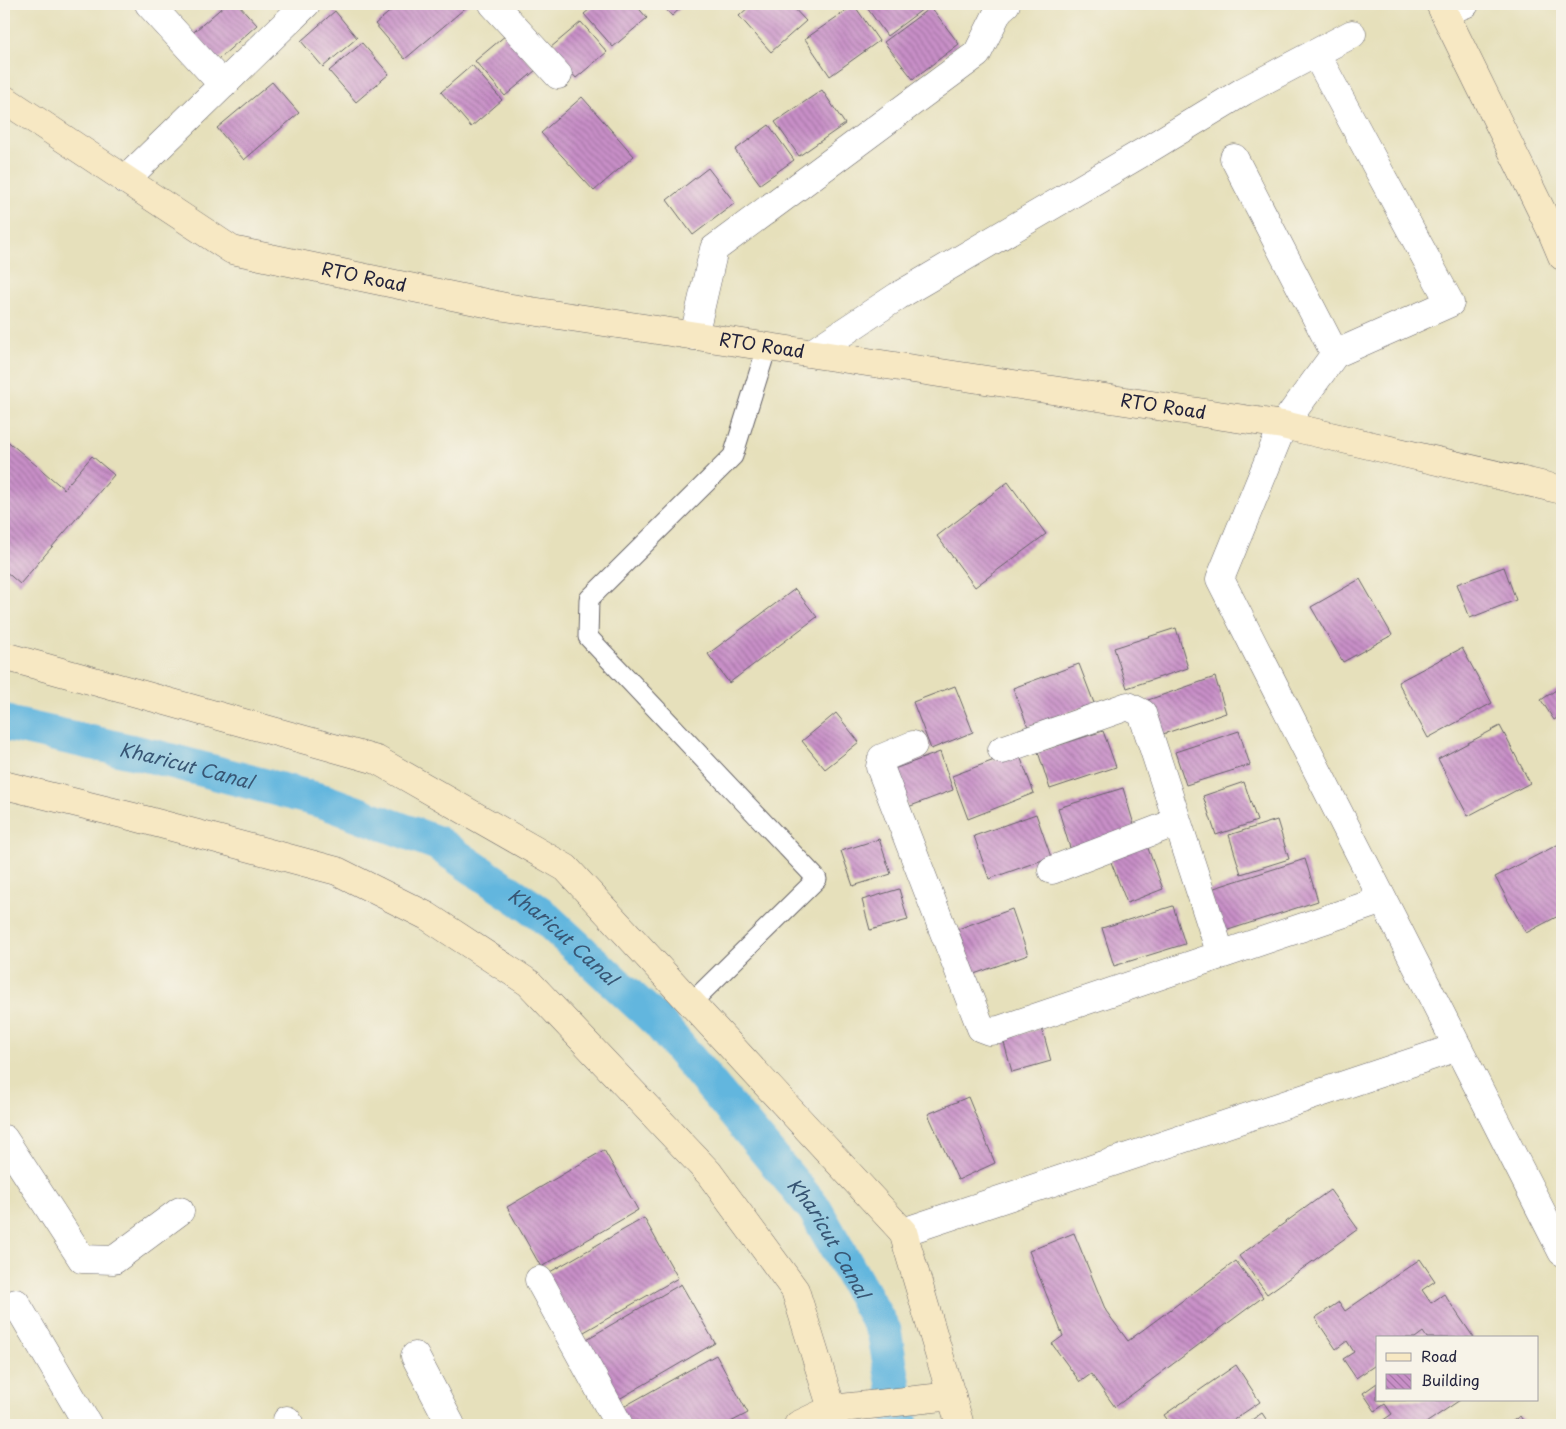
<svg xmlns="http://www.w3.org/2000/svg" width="1566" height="1429" viewBox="0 0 1566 1429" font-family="'Playpen Sans',sans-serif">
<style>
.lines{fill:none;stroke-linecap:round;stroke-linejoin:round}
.canal{stroke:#62b6de;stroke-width:35}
.building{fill:url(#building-back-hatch)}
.lane-casing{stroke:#676468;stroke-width:21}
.street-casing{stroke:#676468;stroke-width:29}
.secondary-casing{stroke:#676468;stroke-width:29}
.lane{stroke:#fff;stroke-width:19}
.street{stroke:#fff;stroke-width:28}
.secondary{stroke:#f7e8c3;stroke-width:28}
.labels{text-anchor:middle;stroke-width:4;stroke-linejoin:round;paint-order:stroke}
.street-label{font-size:18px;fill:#22223b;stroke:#f7f3e8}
.water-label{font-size:19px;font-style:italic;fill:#385674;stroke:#f7f3e8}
</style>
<defs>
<pattern id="building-back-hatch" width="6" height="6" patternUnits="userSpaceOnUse" patternTransform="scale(1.25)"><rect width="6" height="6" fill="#c88fc7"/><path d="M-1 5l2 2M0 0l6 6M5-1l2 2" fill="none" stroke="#a274a3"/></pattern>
</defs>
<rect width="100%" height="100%" fill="#f7f3e8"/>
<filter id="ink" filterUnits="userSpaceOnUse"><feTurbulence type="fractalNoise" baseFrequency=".02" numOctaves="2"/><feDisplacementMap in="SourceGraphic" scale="10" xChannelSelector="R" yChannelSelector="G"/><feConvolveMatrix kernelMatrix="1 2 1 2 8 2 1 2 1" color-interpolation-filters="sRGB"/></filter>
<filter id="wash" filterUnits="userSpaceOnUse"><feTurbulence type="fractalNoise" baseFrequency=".0096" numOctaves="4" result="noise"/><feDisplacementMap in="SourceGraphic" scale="20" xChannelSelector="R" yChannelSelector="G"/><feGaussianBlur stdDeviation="1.12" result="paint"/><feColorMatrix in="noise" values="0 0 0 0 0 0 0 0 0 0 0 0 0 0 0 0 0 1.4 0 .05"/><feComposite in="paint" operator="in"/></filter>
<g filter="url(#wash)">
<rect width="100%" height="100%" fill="#e6e0bb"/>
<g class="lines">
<path class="canal" id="s1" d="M4,721l5,3 147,33 170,45 111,41 103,70 119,110 155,185 70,123 17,94"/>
</g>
<g id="blocks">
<path class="building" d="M226,4h12l19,21 -45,40 -24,-28z
M399,4h71l-65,55 -30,-35z
M596,4h39l12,14 -34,29 -29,-33z
M661,4h24l-13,12z
M752,4h38l16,17 -35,31 -32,-36z
M867,4h52l4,5 -36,27 -22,-31z
M854,5l25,36 -49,35 -25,-37z
M931,7l28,37 -46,35 -29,-37z
M335,11l22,27 -34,29 -22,-26z
M581,22l26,30 -31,26 -26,-30z
M506,35l30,35 -31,26 -30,-35z
M362,43l27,31 -33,28 -27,-31z
M472,65l30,35 -31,27 -30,-35z
M272,82l27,31 -55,47 -27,-32z
M822,90l23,34 -46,32 -24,-34z
M582,97l52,59 -40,35 -53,-58z
M769,125l25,35 -34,24 -25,-34z
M708,168l27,35 -42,32 -26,-35z
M4,438l60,51 28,-33 22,19 -94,109 -16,-14z
M1008,482l38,52 -71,53 -38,-51z
M1504,567l12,33 -46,18 -13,-34z
M1360,579l32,56 -49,27 -32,-55z
M795,589l22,28 -88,66 -21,-29z
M1176,628l12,40 -61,20 -13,-40z
M1462,648l30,55 -64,35 -30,-56z
M1079,664l15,39 -66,24 -15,-39z
M1215,677l11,36 -66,22 -12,-35z
M955,686l18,46 -42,17 -18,-47z
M1562,686v29l-8,5 -13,-20z
M836,713l23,29 -34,27 -23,-28z
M1500,726l30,57 -62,33 -30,-57z
M1103,731l13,36 -66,22 -12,-37z
M1239,731l11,34 -64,20 -11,-33z
M1018,751l16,42 -66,26 -16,-43z
M940,752l13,38 -45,17 -14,-38z
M1244,782l13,39 -41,14 -13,-39z
M1123,788l12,40 -65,20 -12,-40z
M1036,814l15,43 -62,22 -15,-43z
M1277,820l12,39 -48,15 -12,-39z
M879,839l12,35 -38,12 -12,-35z
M1146,843l17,46 -36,14 -18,-46z
M1561,843l1,3v68l-36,19 -31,-56z
M1305,859l13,42 -96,31 -14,-42z
M899,889l9,31 -38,10 -8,-30z
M1173,906l12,38 -71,22 -12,-38z
M1012,909l16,46 -54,19 -16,-45z
M1042,1028l9,33 -39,11 -9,-33z
M968,1097l27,66 -37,17 -30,-66z
M604,1150l34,60 -97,57 -34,-60z
M1330,1190l28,39 -91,65 -28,-38z
M644,1218l34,60 -101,58 -34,-60z
M1074,1233l32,78 22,30 108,-80 27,36 -148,110 -24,-33 -11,8 -28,-38 11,-8 -34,-85z
M1420,1259l15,22 -13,9 9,13 13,-9 30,44h-47l-4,-6 -8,6h-38v26l-21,14 -13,-19 11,-7 -7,-11 -11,8 -21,-31 24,-16 6,9z
M681,1284l34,59 -101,59 -34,-59z
M716,1355l32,58 -23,12h-101l-8,-14z
M1236,1365l24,37 -34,23h-55l-7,-10z
M1377,1383v17h83l-37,25h-38l-3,-4 10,-7 -7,-10 -10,7 -12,-18z
M1262,1413l8,12h-26z
M1520,1416l6,9h-19z"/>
</g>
</g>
<g filter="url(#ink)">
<use href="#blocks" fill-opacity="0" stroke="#676468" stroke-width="1"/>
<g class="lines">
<g class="lane-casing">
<path id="lane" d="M691,1003l126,-124 -229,-242 1,-38 144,-143 34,-109"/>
</g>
<g class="street-casing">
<path id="street" d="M149,4l74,81
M493,4l65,71
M1444,12l21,-8
M1316,54l134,249 -115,51 -52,71 -63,154 342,673
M1234,158l101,196
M125,180l181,-176
M694,336l20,-87 263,-195 22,-44 7,-6
M812,353l86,-57 254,-149 92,-56 108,-57
M913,745l-31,13 -2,9 101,261 8,3 10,-1 384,-130
M1002,750l126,-44 14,7 79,242
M1052,870l125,-48
M4,1139l78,120 32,1 66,-49
M903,1232l555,-185
M539,1280l80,145
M4,1309l12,-6 72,122
M415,1356l36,69
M287,1420l3,5"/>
</g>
<g class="secondary-casing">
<g id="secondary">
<path d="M1440,4l111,226 11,26"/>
<path id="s2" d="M4,99l228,151 273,57 778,118 279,65"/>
<path d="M4,656l373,104 189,108 337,364 57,193"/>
<path d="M4,785l134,33 199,53 90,45 102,67 180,190 86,117 37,119 2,16"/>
<path d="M798,1425l34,-16 120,-13"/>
</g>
</g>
<use href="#lane" class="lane"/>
<use href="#street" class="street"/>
<use href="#secondary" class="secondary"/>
</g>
</g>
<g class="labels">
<g class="street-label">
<text dy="6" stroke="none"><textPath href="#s2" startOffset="408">RTO Road</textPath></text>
<text dy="6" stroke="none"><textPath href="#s2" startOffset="812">RTO Road</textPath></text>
<text dy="6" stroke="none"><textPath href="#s2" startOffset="1218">RTO Road</textPath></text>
</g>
<g class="water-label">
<text dy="7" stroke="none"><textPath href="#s1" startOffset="188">Kharicut Canal</textPath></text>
<text dy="7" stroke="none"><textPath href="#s1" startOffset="608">Kharicut Canal</textPath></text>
<text dy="7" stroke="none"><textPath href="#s1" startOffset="1012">Kharicut Canal</textPath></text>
</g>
</g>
<rect width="1566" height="1429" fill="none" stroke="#f7f3e8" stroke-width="20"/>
<rect x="1376" y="1336" width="162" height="65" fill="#f7f3e8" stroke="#a29fa3"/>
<rect x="1386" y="1353" width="25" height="8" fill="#f7e8c3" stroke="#a29fa3"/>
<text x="1421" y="1362" font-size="15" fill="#22223b">Road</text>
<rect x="1386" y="1374" width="25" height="15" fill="url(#building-back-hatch)" stroke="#a29fa3"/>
<text x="1421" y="1386" font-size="15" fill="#22223b">Building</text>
</svg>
